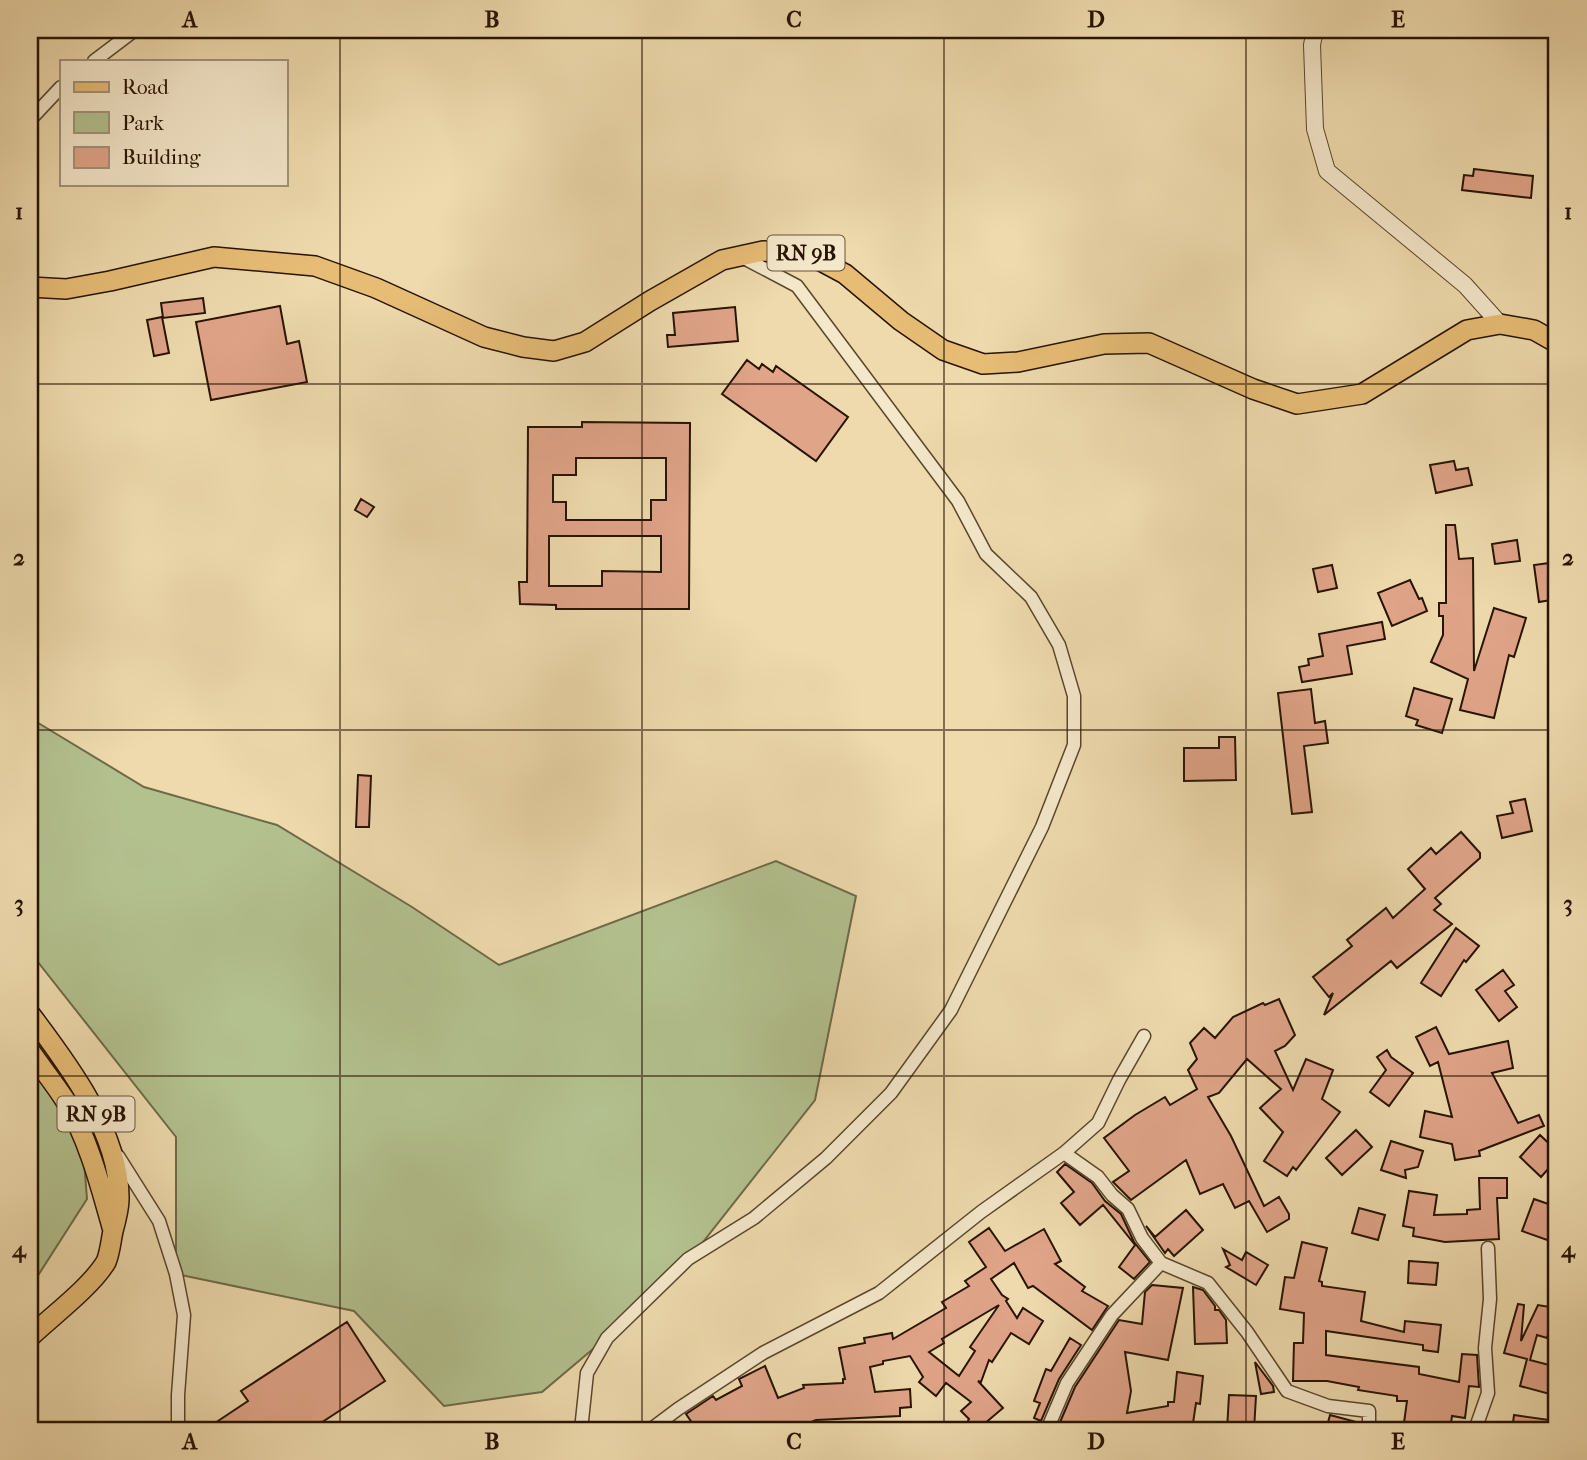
<svg xmlns="http://www.w3.org/2000/svg" width="1587" height="1460" viewBox="0 0 1587 1460" font-family="'IM FELL French Canon',serif">
<style>
.green{fill:#b3c18f;stroke:#6e6a48;stroke-width:2}
.building{fill:#e0a489;stroke:#281400;stroke-width:2;fill-rule:evenodd}
.lines{fill:none;stroke-linecap:round;stroke-linejoin:round}
.minor-casing{stroke:#5a462b;stroke-width:15}
.tertiary-casing{stroke:#5a462b;stroke-width:18}
.primary-casing{stroke:#281400;stroke-width:22}
.minor{stroke:#f4e7ca;stroke-width:12}
.tertiary{stroke:#f4e7ca;stroke-width:16}
.primary{stroke:#e7bd76;stroke-width:19}
.grid{fill:none;stroke:#281400;stroke-width:2;stroke-opacity:0.55}
.labels{text-anchor:middle;stroke-width:5;stroke-linejoin:round;paint-order:stroke}
.shield{fill:#f4e7ca;stroke:#65533d;stroke-width:2}
.shield-label{font-size:21px;font-weight:bold;fill:#281400}
.neatline{fill:none;stroke:#281400;stroke-width:2.5}
.grid-label{font-size:23px;text-anchor:middle;font-weight:bold;fill:#281400}
</style>
<rect width="100%" height="100%" fill="#eedaad"/>
<filter id="stains"><feTurbulence type="fractalNoise" baseFrequency=".00286" numOctaves="4"/><feColorMatrix values="0 0 0 0 .2 0 0 0 0 .09 0 0 0 0 .02 0 0 0 .5 -.17"/></filter>
<radialGradient id="worn" r=".72"><stop offset=".6" stop-color="#630" stop-opacity="0"/><stop offset="1" stop-color="#630" stop-opacity=".3"/></radialGradient>
<path class="green" d="M30,718l114,69 133,38 135,82 87,58 277,-104 80,35 -41,204 -145,184 -128,108 -98,14 -90,-95 -178,-37v-137l-146,-185z
M30,1044l50,66 7,89 -57,89z"/>
<path class="building" d="M1474,169l59,7 -2,22 -69,-8 2,-15 9,1z
M203,298l2,15 -42,5 -2,-15z
M280,306l7,38 12,-3 8,41 -96,18 -15,-78z
M735,307l3,34 -70,6 -1,-12h8l-2,-22z
M162,317l7,36 -15,3 -7,-36z
M747,360l12,9 3,-5 11,8 3,-6 72,51 -32,44 -94,-67z
M582,422l108,1 -1,186h-133v-4l-36,-1 -1,-22h8l1,-155h54zM576,458h90v42h-15v20h-85v-18h-13v-27h23zM549,536h112v36l-59,-1v15h-53z
M1454,461l2,9 12,-2 4,17 -36,8 -6,-28z
M361,499l13,8 -7,10 -12,-7z
M1446,525h9l4,34 14,-1 1,113 20,-63 32,10 -12,39 -5,-2 -15,63 -34,-8 8,-31 -37,-17 12,-27v-19h-4v-13h7z
M1517,540l3,21 -25,3 -3,-20z
M1557,562v37l-18,3 -5,-37z
M1332,565l5,23 -19,4 -5,-23z
M1410,580l9,19 3,-1 5,13 -35,15 -14,-33z
M1382,622l3,17 -38,7 5,28 -50,8 -3,-15 10,-2 -1,-6 15,-3 -4,-22z
M1414,688l38,11 -10,34 -26,-8 2,-5 -12,-4z
M1311,689l4,34 10,-2 3,22 -24,3 8,66 -20,2 -14,-121z
M1219,737h16l1,43 -52,1v-33h35z
M358,775l13,1 -2,51h-13z
M1525,799l7,32 -30,7 -5,-22 16,-3 -3,-11z
M1461,832l19,21v5l-45,40 6,6 -7,6 18,14 -55,44 -6,-7 -67,54 9,-22 -4,4 -16,-20 39,-31 -5,-6 39,-32 7,10 32,-29 -17,-20 23,-21 5,6z
M1456,928l23,18 -13,16 -2,-2 -23,36 -20,-13z
M1503,970l11,15 -9,6 12,16 -18,14 -23,-31z
M1279,999l16,36 -10,11 -10,5 18,39 13,-31 27,11 -11,29 18,13 -44,58 -3,-3 -6,9 -23,-15 19,-29 -23,-24 21,-19 -34,-30 -28,34 -11,4 23,39 33,70 15,-9 10,17v5l-22,13 -18,-31 -14,7 -12,-24 -23,10 -14,-34 -55,40 -18,-18 16,-11 -25,-33 31,-23 30,-18 5,8 27,-16 -9,-19 9,-11 -7,-16 14,-15 11,10 18,-21 30,-14 2,2z
M1436,1027l13,27 59,-13 5,27 -21,5 26,50 21,-8 5,11 -65,25 1,5 -25,4 -3,-16 -32,-7 5,-26 27,6 -14,-55 -8,4 -14,-29z
M1387,1050l4,7 22,16 -24,33 -19,-14 16,-22 -9,-13z
M1356,1130l16,17 -30,28 -16,-17z
M1540,1135l17,16v8l-16,18 -21,-20z
M1391,1141l32,10 -5,16 -13,3 1,8 -25,-8z
M1065,1164l27,19 13,18 16,13 13,28 16,20 -16,17 -15,-12 16,-22 -32,-40 -23,20 -19,-22 13,-11 -17,-20z
M1479,1178h28v20h-10l2,41 -54,3 -32,-6 1,-8 -11,-2 6,-35 28,4 -3,20 33,-1v-4l13,-1z
M1534,1199l23,8v16l-7,18 -28,-10z
M1359,1208l26,7 -7,25 -26,-7z
M1186,1210l17,20 -29,26 -6,-7 -3,4 -19,-27 9,11z
M989,1228l16,23 39,-22 17,32 -6,3 30,23 -3,4 26,15 -16,24 -59,-44 -5,2 -14,-25 -23,16 11,16 6,4 -2,2 11,17 6,-10 20,13 -14,23 -18,-11 -19,29 -3,-2 -8,22 -3,-1 25,27 -26,22h-14l6,-11 -8,-8 10,-9 -25,-19 -10,13 -17,-14 4,-5 -13,-21 -27,5v3l-13,3 5,25 35,-3 1,18 -11,1v8l-84,4 -23,10h-96l-11,-16 27,-18 3,4 26,-14 -3,-7 26,-13 13,32 26,-10 -1,-3 40,-2v-4h2l-6,-31 26,-5 -1,-5 28,-5 1,6 53,-31 -4,-6 27,-16 -4,-5 21,-14 -17,-25zM999,1305l-29,42 5,4 -16,25 -30,-24 15,-9 -2,-4z
M1302,1242l25,6 -8,33 3,1v4l43,6 -4,29 43,11 1,-11 36,4 -3,27 -15,-2v-5l-97,-14v24l93,12v7l40,8 3,-28 15,1 2,32 -10,-1 -4,32 -13,-2 -2,14h-47l4,-29h-10v-5l-39,-6 1,-3 -32,-6h-34l1,-38h9l1,-30 -24,-4 5,-32 9,1z
M1223,1249l19,11 4,-8 22,13 -12,20 -30,-18 4,-2z
M1409,1261l29,2 -2,22 -28,-2z
M1152,1285l31,3 -15,72 -43,-8 6,39 -4,22 41,-7v-4h6l3,-30 26,4 -3,28 -4,-1 -4,27 -32,-4v4h-93l-9,-3 17,-40 44,-67 23,4 3,-32z
M1193,1287l10,3 12,16v4h4l7,10 1,23 -32,1z
M1518,1304l6,1 -3,36 17,-36 18,3 -9,30 -10,-3 -7,25 27,7v29l-37,-10 7,-27 -23,-6z
M347,1322l38,59 -75,49h-86l-6,-9 30,-20 -7,-10z
M1070,1338l11,7 -22,34 -18,42 -7,-3 6,-15 -6,-2 12,-32 5,2z
M1255,1362l18,24 1,6 -13,2z
M1229,1395l27,1 -2,34h-27z
M1330,1415l30,8v7h-34z
M1514,1415l43,6v9h-45z"/>
<g class="lines">
<g class="minor-casing">
<path id="minor" d="M94,61l41,-31
M30,120l31,-33
M1064,1153l34,24 14,18 16,14 14,29 19,25 47,20 39,49 40,59 41,15 41,5v19
M118,1156l41,65 17,53 8,41 -6,80v35
M581,1430l6,-57 20,-35 81,-79 66,-41 72,-60 65,-65 60,-83 91,-183 32,-82v-49l-15,-51 -28,-48 -45,-43 -28,-53 -161,-215 -57,-30
M650,1430l28,-21 85,-56 116,-60 102,-81 83,-59 34,-30 21,-43 25,-44
M815,1430h19
M1047,1430l20,-47 45,-68 49,-52
M1475,1430l13,-37 -3,-45 5,-49 -2,-51"/>
</g>
<g class="tertiary-casing">
<path id="tertiary" d="M1315,30l-3,15 3,84 12,42 138,114 35,39"/>
</g>
<g class="primary-casing">
<path id="primary" d="M30,287l36,2 44,-8 104,-24 101,9 61,22 108,49 39,10 31,4 31,-9 65,-41 72,-41 41,-9 41,1 41,22 56,47 42,29 40,14 35,-2 86,-18 45,-1 104,46 44,15 65,-10 105,-64 33,-6 34,6 23,13
M30,1014c38,50 90,119 89,185 0,10 -3,21 -6,32 -2,9 -3,22 -7,31 -15,25 -54,54 -76,75
M30,1051c11,16 24,32 35,49 23,38 35,84 47,127"/>
</g>
<use href="#minor" class="minor"/>
<use href="#tertiary" class="tertiary"/>
<use href="#primary" class="primary"/>
</g>
<path class="grid" d="M340,30v1400M642,30v1400M944,30v1400M1246,30v1400M30,384h1527M30,730h1527M30,1076h1527"/>
<g class="labels">
<g class="shield">
<rect x="767.5" y="235.5" width="77" height="35" rx="5"/>
<rect x="57.5" y="1096.5" width="77" height="35" rx="5"/>
</g>
<g class="shield-label">
<text x="806" y="260">RN 9B</text>
<text x="96" y="1121">RN 9B</text>
</g>
</g>
<rect width="1587" height="1460" fill="none" stroke="#eedaad" stroke-width="77"/>
<rect x="60" y="60" width="228" height="126" fill="#f4e7ca" stroke="#a29379" stroke-width="2"/>
<rect x="74" y="82" width="35" height="10" fill="#e7bd76" stroke="#a29379" stroke-width="2"/>
<text x="122" y="94" font-size="21" fill="#281400">Road</text>
<rect x="74" y="112" width="35" height="21" fill="#b3c18f" stroke="#a29379" stroke-width="2"/>
<text x="122" y="130" font-size="21" fill="#281400">Park</text>
<rect x="74" y="147" width="35" height="21" fill="#e0a489" stroke="#a29379" stroke-width="2"/>
<text x="122" y="164" font-size="21" fill="#281400">Building</text>
<rect x="38" y="38" width="1510" height="1384" class="neatline"/>
<g class="grid-label">
<text x="190" y="27">A</text>
<text x="492" y="27">B</text>
<text x="794" y="27">C</text>
<text x="1096" y="27">D</text>
<text x="1398" y="27">E</text>
<text x="19" y="219">1</text>
<text x="1568" y="219">1</text>
<text x="19" y="565">2</text>
<text x="1568" y="565">2</text>
<text x="19" y="911">3</text>
<text x="1568" y="911">3</text>
<text x="19" y="1257">4</text>
<text x="1568" y="1257">4</text>
<text x="190" y="1449">A</text>
<text x="492" y="1449">B</text>
<text x="794" y="1449">C</text>
<text x="1096" y="1449">D</text>
<text x="1398" y="1449">E</text>
</g>
<rect width="100%" height="100%" filter="url(#stains)"/>
<rect width="100%" height="100%" fill="url(#worn)"/>
</svg>
